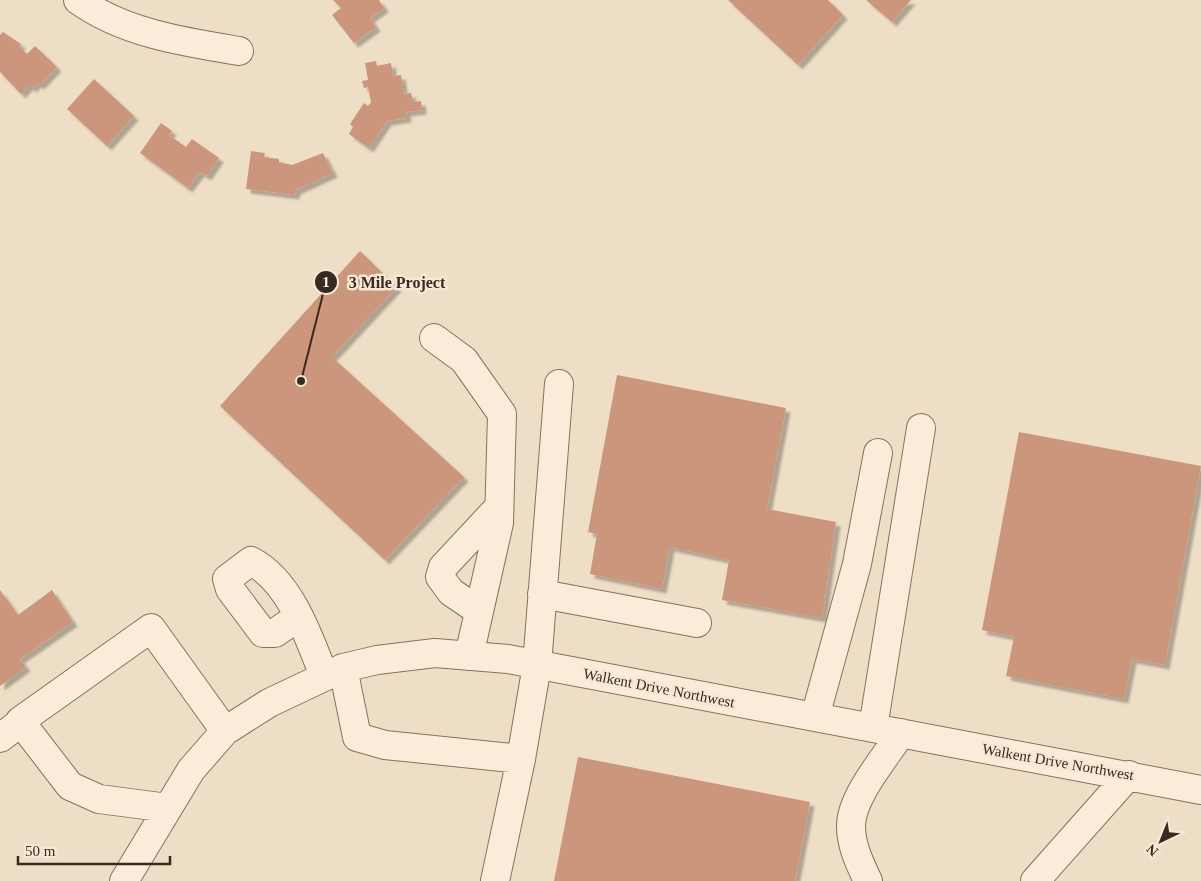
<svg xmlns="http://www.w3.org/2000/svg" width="1201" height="881" viewBox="0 0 1201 881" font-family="Georgia,serif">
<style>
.building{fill:#cb967c;filter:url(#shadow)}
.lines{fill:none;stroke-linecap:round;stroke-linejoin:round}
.minor-casing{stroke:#89705c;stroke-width:30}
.minor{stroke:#f9ecd9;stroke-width:28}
.labels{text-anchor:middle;stroke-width:5;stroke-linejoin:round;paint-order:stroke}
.street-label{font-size:15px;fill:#392a1f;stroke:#f5e9d5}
.leader{fill:none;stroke:#392a1f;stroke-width:2}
.callout-dot{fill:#392a1f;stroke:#f5e9d5;stroke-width:2}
.mark-label{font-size:15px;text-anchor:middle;font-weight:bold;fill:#fff}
.callout-label{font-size:16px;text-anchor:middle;font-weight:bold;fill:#392a1f;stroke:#f5e9d5;stroke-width:5;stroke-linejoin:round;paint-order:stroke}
</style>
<defs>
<filter id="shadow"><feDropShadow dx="4.5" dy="4.5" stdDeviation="1" flood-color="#0004"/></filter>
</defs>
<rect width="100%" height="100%" fill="#eedec6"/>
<path class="building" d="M333,0h46l5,8 -14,10 6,9 -22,16 -22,-28 9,-7z
M728,0h100l15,15 -45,50z
M866,0h45l-19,22z
M3,32l18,12 -2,3 8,7 8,-8 22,21 -17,18 -3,-2 -5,5 -3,-3 -8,9 -21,-22v-37z
M376,61l1,5 14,-3 2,13 8,-1 3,19 7,-1 2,9 8,-1 1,9 -16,2 1,6 -20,3 -18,27 -20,-14 4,-7 -3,-3 14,-21 4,3 3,-4 -3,-15 -4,1 -2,-7 6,-1 -3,-17z
M94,79l40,37 -27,30 -40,-37z
M161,123l11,8 -3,4 17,12 6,-8 27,19 -12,18 -7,-4 -12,16 -48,-35z
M251,151l14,2 -1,4 15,2v3l13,3 31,-12 10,20 -37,17 -1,5 -49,-6z
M360,251l37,36 -65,70 132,120 -79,83 -165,-154z
M617,375l169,33 -19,101 69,13 -14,96 -100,-18 7,-40 -59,-13 -8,42 -72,-15 7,-40 -9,-2z
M1019,432l182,34 -36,199 -33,-6 -8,40 -118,-23 8,-39 -32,-7z
M0,590l18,25 34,-25 21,32 -53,37 6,8 -26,19z
M578,757l232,45 -15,79h-241z"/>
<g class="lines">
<g class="minor-casing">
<path id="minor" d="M78,0c46,33 106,42 161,51
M434,338l30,22 38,54 -3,109 -30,133
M542,594l155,29
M479,611l-28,-19 -11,-15 3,-10 56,-60
M299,616l-24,17h-12l-33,-44 -3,-10 24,-18c39,20 58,76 73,115
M343,668l14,69 28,8 136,14 16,-94 22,-281
M815,717l42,-153 21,-111
M873,728l48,-300
M0,738l21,-16
M168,808l-69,-9 -29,-13 -50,-65 131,-93 74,103
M124,881l67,-111 34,-39 44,-28 74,-35 34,-8 58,-7 73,6 693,131
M495,881l26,-122
M868,881c-8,-17 -17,-35 -17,-55 0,-29 34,-68 50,-93
M1035,881l94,-106"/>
</g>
<use href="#minor" class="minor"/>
</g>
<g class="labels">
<g class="street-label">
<text transform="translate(659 688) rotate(11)" y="5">Walkent Drive Northwest</text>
<text transform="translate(1058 762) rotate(10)" y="5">Walkent Drive Northwest</text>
</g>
</g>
<path class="leader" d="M301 381L326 282"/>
<g class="callout-dot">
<circle cx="301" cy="381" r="5"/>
<circle cx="326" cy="282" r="12"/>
</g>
<g class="mark-label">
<text x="326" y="287">1</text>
</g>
<g class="callout-label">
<text x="397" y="288">3 Mile Project</text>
</g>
<g transform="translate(1161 841) rotate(223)" stroke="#f5e9d5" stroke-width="4" paint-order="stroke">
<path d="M0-4L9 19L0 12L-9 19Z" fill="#392a1f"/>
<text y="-8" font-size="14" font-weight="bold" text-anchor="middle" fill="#392a1f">N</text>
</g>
<path d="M18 856v8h152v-8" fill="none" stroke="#392a1f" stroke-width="2.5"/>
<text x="25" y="856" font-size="15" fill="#392a1f" stroke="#f5e9d5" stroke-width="4" paint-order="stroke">50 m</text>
</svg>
